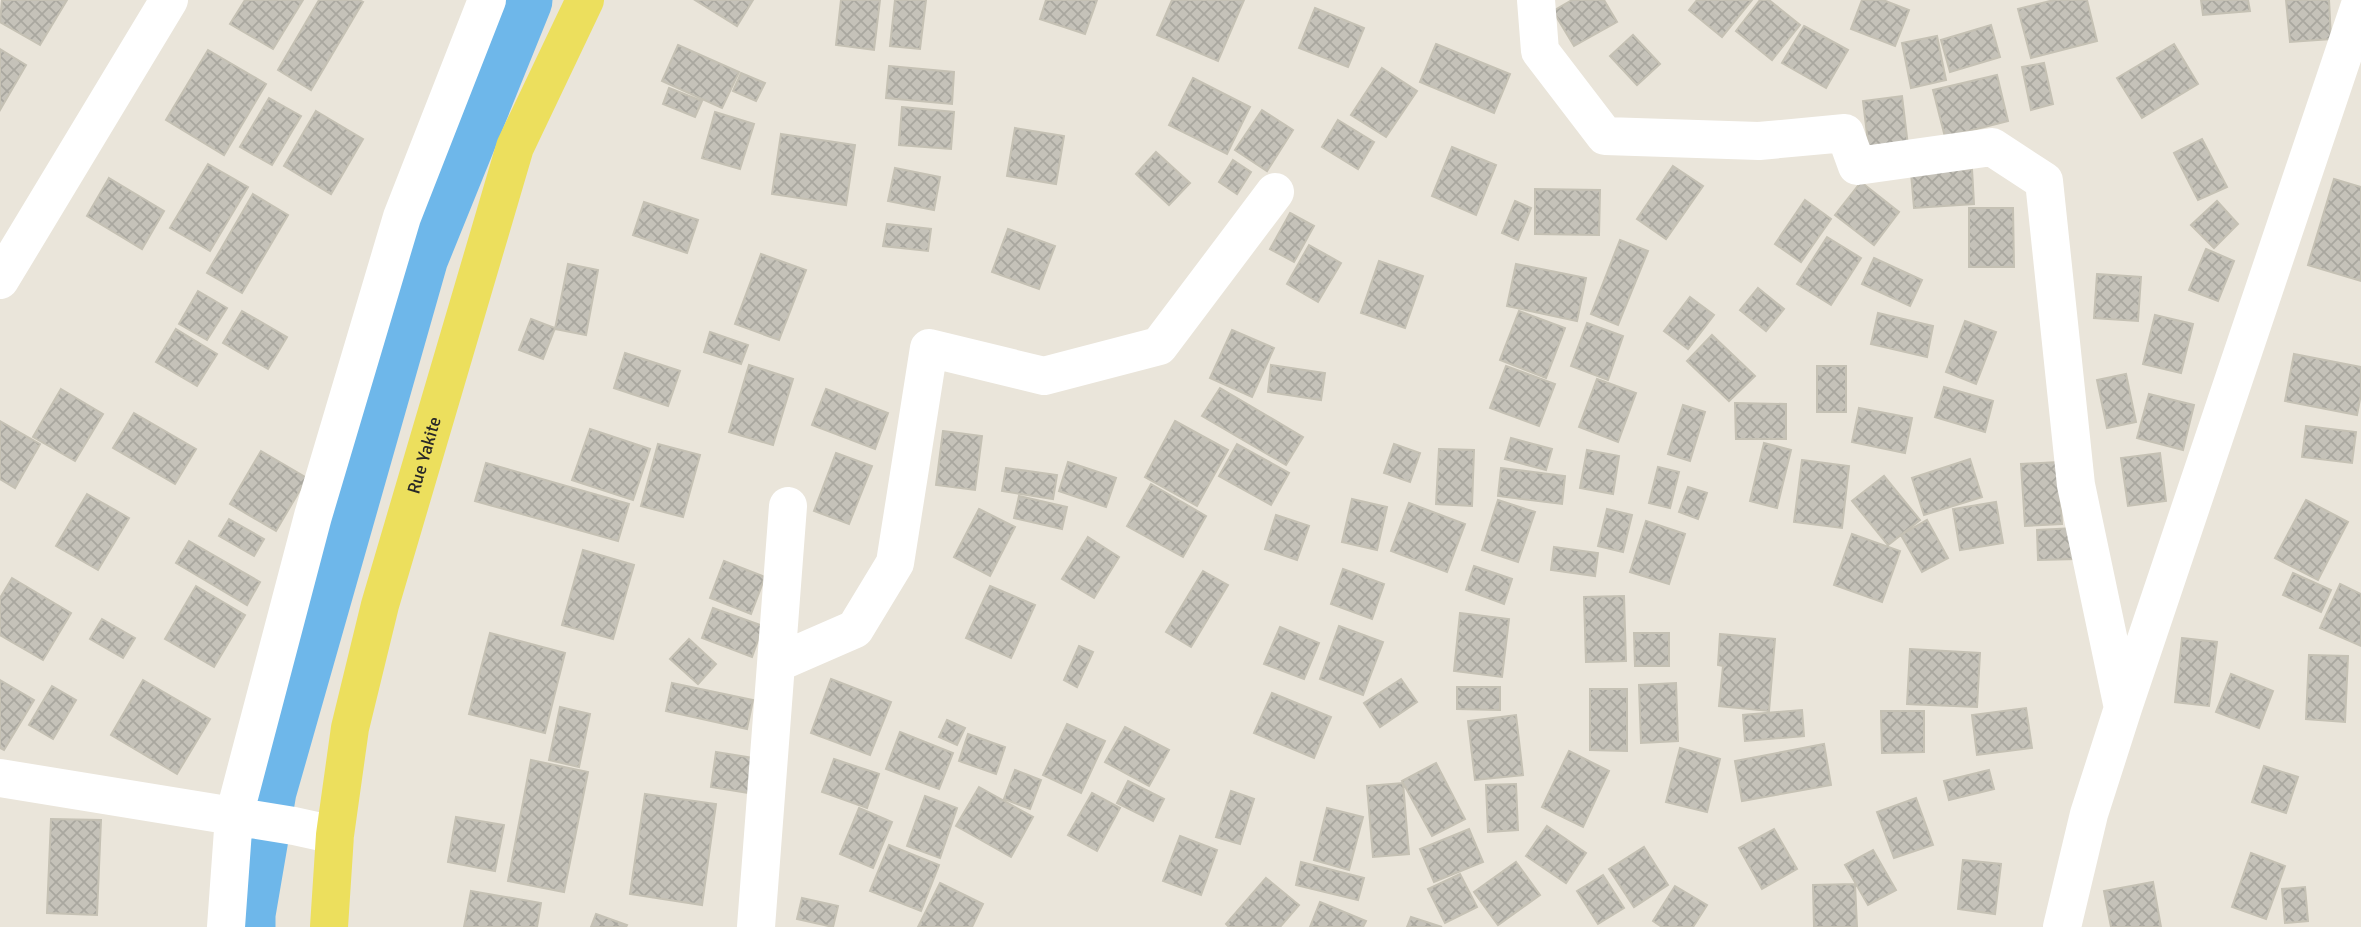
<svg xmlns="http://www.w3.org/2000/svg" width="2361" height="927" viewBox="0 0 2361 927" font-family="Signika,sans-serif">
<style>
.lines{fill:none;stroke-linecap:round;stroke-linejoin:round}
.river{stroke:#6eb7ea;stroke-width:63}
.building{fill:url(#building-cross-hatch);stroke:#c5c1b4;stroke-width:2}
.minor{stroke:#fff;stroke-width:38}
.major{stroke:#ecdf5d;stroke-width:38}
.labels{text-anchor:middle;stroke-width:7;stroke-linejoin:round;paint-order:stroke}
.street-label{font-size:18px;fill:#282828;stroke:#fff}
</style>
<defs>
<pattern id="building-cross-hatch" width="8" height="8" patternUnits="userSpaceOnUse" patternTransform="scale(1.75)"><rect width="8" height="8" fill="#c5c2b9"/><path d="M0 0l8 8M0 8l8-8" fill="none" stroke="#a9a79f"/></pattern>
</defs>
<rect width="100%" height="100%" fill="#eae5da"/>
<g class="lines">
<path class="river" d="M244,927v-13l21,-123 152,-534 104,-257"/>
</g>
<path class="building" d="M2,0h65l-27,45 -40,-23z
M245,0h58l-30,49 -43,-25z
M319,0h40l4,2 -52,88 -33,-20z
M695,0h58l-16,26z
M841,0h39l-6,50 -38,-5z
M895,0h31l-6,49 -30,-3z
M1046,0h51l-12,34 -45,-15z
M1172,0h72l-26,61 -61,-26z
M1572,0h32l13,22 -43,24 -21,-35z
M1697,0h55l-30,37 -33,-27z
M1760,0h9l31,25 -28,35 -36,-29z
M1862,0h21l26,10 -14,36 -44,-17z
M2054,0h33l10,41 -66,17 -13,-49z
M2201,0h47l2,11 -47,4z
M2286,0h43l2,39 -41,3z
M1315,8l49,20 -16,39 -49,-19z
M1991,25l9,32 -50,15 -9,-32z
M1804,26l44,24 -22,38 -44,-25z
M1633,35l27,29 -23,21 -27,-29z
M1937,36l9,44 -35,8 -9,-45z
M1436,44l74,30 -16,39 -74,-31z
M2174,44l24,40 -56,34 -25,-40z
M678,45l61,27 -17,36 -60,-27z
M0,49l26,16 -26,45z
M208,50l58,34 -42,71 -58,-35z
M2044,63l9,41 -22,6 -9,-43z
M889,66l65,6 -2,32 -66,-6z
M1382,68l35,23 -31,46 -35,-22z
M741,73l24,10 -9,18 -23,-10z
M1997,75l11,46 -63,16 -12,-47z
M1193,78l57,29 -23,47 -58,-29z
M669,88l33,13 -7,16 -32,-13z
M1902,96l7,58 -39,5 -7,-58z
M269,98l32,18 -29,49 -32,-18z
M902,107l52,5 -3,37 -52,-4z
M1262,110l31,20 -26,41 -32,-21z
M316,111l47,28 -32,55 -47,-28z
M715,112l39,12 -14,45 -38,-11z
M1338,120l36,22 -16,27 -36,-22z
M1015,128l49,8 -8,48 -49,-8z
M781,134l74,11 -9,60 -74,-11z
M2202,139l25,48 -29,13 -24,-47z
M1452,147l44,18 -20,50 -44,-19z
M1156,152l34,31 -21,22 -33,-31z
M1233,160l18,12 -14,22 -18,-12z
M208,164l40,23 -38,64 -40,-23z
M1673,166l30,20 -37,53 -29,-20z
M895,168l45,9 -6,33 -46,-9z
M1972,169l2,35 -60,4 -3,-35z
M109,178l55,33 -22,38 -55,-33z
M2334,179l27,8v94l-53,-16z
M1861,182l38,30 -25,33 -39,-30z
M1535,189l65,1 -1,45 -64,-1z
M253,194l35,21 -46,78 -35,-20z
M1805,200l26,19 -30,43 -26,-18z
M1515,201l16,7 -13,32 -16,-7z
M2217,201l21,23 -24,24 -23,-23z
M644,202l54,18 -11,33 -54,-18z
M1969,208h44l1,59h-45z
M1290,213l24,13 -20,36 -24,-13z
M887,224l44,5 -3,22 -45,-5z
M1008,229l47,17 -16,43 -47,-17z
M1827,237l34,21 -30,47 -34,-21z
M1620,240l28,11 -30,74 -27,-11z
M1309,245l32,18 -23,39 -31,-18z
M2206,249l28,12 -16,40 -29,-11z
M761,254l45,16 -27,70 -44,-16z
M1874,258l48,22 -12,26 -48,-22z
M1379,261l44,15 -18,52 -44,-15z
M568,264l30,6 -12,65 -31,-6z
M1516,264l70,14 -9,43 -70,-15z
M2097,274l44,3 -3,44 -44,-3z
M1758,288l26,21 -18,22 -26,-21z
M198,291l29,17 -20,32 -28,-16z
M1690,297l24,18 -26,34 -24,-18z
M242,311l45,26 -19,32 -45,-26z
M1519,311l46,17 -19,50 -46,-18z
M1878,313l55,13 -6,31 -56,-13z
M2155,315l38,9 -12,49 -38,-9z
M531,319l24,9 -12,31 -24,-9z
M1965,321l31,11 -20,52 -30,-12z
M1587,323l36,13 -15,44 -37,-14z
M176,329l41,25 -20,32 -41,-24z
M1232,330l42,18 -22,49 -42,-19z
M710,332l38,13 -7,19 -37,-12z
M1712,335l43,41 -26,25 -42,-40z
M625,353l55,18 -12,35 -54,-18z
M2294,354l67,13v27l-4,21 -72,-14z
M749,365l44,14 -20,66 -44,-13z
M1271,365l54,8 -4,27 -53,-8z
M1506,366l49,18 -16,42 -49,-18z
M1817,366h29v46h-29z
M2126,374l10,48 -29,6 -10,-48z
M1597,379l39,14 -18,49 -39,-15z
M1944,387l49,14 -8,31 -50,-15z
M1220,388l83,49 -17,28 -84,-49z
M61,389l42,25 -28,47 -42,-24z
M826,389l62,24 -13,36 -63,-24z
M2149,394l45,11 -11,45 -46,-12z
M1735,403l51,1v35h-50z
M1683,405l22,7 -15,49 -22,-7z
M1859,408l53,10 -7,35 -53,-11z
M134,413l62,36 -21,35 -62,-36z
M0,421l40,23 -25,44 -15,-9z
M1175,421l53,29 -31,56 -52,-29z
M2306,426l50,6 -4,31 -50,-6z
M590,429l60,20 -17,51 -61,-20z
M943,431l39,5 -7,54 -39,-5z
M1511,438l41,11 -6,21 -41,-11z
M1764,443l27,7 -14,58 -27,-7z
M658,444l42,11 -17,62 -42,-11z
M1237,444l52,29 -18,32 -52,-29z
M1394,444l26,9 -10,29 -26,-9z
M1439,449l35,1 -2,56 -36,-2z
M1587,450l32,6 -6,38 -33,-6z
M261,451l46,27 -31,53 -46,-27z
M836,453l36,13 -23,58 -35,-13z
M2160,453l6,48 -38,5 -7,-48z
M1970,459l12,38 -58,18 -12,-37z
M1802,460l47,6 -7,62 -48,-6z
M1068,462l48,16 -10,29 -47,-16z
M2058,462l4,62 -37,2 -4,-62z
M486,463l143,41 -11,37 -143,-40z
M1658,467l21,5 -9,36 -21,-5z
M1006,468l51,7 -4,24 -51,-8z
M1501,468l64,8 -3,28 -64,-8z
M1884,476l36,44 -32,25 -36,-44z
M1151,484l55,32 -23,41 -56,-31z
M1688,487l19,6 -9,26 -19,-7z
M87,494l42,24 -31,52 -42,-24z
M1019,496l48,11 -5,22 -48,-11z
M1352,499l35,8 -10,43 -35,-8z
M1498,500l37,12 -17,50 -36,-12z
M2306,500l42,22 -30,58 -43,-22z
M1996,502l7,41 -43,7 -7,-41z
M1409,503l56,21 -18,48 -56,-21z
M979,509l36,18 -25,49 -36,-19z
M1607,509l25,6 -9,37 -25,-6z
M1276,515l33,11 -12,34 -32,-11z
M229,519l35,20 -10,17 -35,-20z
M1927,520l21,38 -26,14 -21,-37z
M1646,521l39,13 -16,50 -39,-12z
M2075,528l2,31 -39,1 -1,-30z
M1852,534l48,17 -18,51 -48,-17z
M1088,537l31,20 -25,41 -32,-19z
M189,541l71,41 -13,23 -71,-42z
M1554,547l44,6 -3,23 -44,-6z
M583,550l51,15 -21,74 -51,-14z
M724,561l41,16 -14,37 -41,-16z
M1474,566l38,13 -8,25 -38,-14z
M1343,569l41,15 -12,35 -41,-15z
M1203,571l25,14 -37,62 -25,-15z
M2293,573l38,17 -10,22 -38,-17z
M12,578l59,35 -28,47 -43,-25v-37z
M2340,584l21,10v52l-41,-18z
M196,586l49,29 -31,52 -49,-28z
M990,586l45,19 -24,53 -45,-20z
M1624,596l2,65 -40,1 -2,-65z
M713,608l50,18 -11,31 -50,-19z
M1460,613l49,6 -7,58 -48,-6z
M102,619l33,19 -12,20 -33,-19z
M1339,626l44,16 -20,53 -43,-16z
M1280,627l39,16 -15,36 -40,-15z
M490,633l75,20 -20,80 -76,-19z
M1634,633h35v33h-34z
M1720,634l55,5 -6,72 -50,-5 4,-40 -5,-1z
M2182,638l35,4 -8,64 -34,-4z
M689,639l27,25 -18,20 -28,-25z
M1079,646l14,6 -16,35 -13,-7z
M1910,649l70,4 -3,54 -70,-3z
M2309,655l39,1 -3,66 -39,-3z
M2231,674l42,17 -14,37 -43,-16z
M831,679l60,23 -21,53 -59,-22z
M1401,679l16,23 -37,25 -16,-24z
M0,680l34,20 -30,50 -4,-2z
M143,680l67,39 -33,55 -66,-39z
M672,683l81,17 -6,29 -81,-18z
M1676,683l2,58 -37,2 -2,-58z
M52,686l24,14 -23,39 -24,-14z
M1457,687h43v23l-43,-1z
M1590,689h37v62l-37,-1z
M1272,693l59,24 -17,41 -60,-25z
M560,707l30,7 -11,53 -30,-7z
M2026,708l6,40 -55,7 -5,-40z
M1802,710l2,26 -59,5 -2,-26z
M1881,711h43v41l-42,1z
M1516,715l7,60 -48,5 -7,-59z
M947,720l18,8 -8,17 -18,-8z
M1067,724l38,17 -24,52 -38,-18z
M1125,727l44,23 -20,36 -44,-24z
M900,732l53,21 -14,36 -53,-20z
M968,734l37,13 -9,27 -37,-13z
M1824,744l7,41 -89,16 -7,-40z
M1680,748l40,11 -13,53 -41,-10z
M1569,751l40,20 -26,56 -41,-20z
M716,752l38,6 -5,35 -38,-6z
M834,759l45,15 -12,34 -45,-16z
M531,760l57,12 -24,120 -56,-11z
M1436,763l29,56 -33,17 -30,-55z
M2264,766l34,11 -12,36 -34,-11z
M1015,770l26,10 -11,29 -26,-10z
M1989,770l5,19 -45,11 -5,-19z
M1128,781l36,18 -11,22 -36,-18z
M1403,783l6,71 -36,3 -6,-71z
M1516,784l2,46 -30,2 -2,-47z
M979,787l54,30 -22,40 -55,-31z
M1231,791l23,8 -14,45 -24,-7z
M1092,793l28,15 -23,43 -29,-16z
M645,794l71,10 -14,101 -72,-11z
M925,796l32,12 -17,50 -33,-12z
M1916,798l17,47 -39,13 -17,-46z
M859,808l33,14 -19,46 -33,-14z
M1327,808l36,9 -14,53 -35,-10z
M456,817l48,8 -9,46 -47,-9z
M51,819l50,1 -4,95 -50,-2z
M1547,826l39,27 -20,30 -40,-27z
M1469,829l14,33 -49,20 -14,-33z
M1774,829l23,40 -35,20 -23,-41z
M1180,836l37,14 -16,45 -38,-14z
M889,845l50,20 -18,46 -51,-20z
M1644,847l24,38 -34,22 -25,-38z
M1873,850l23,40 -28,15 -23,-40z
M2251,853l34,13 -19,53 -34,-12z
M1963,860l38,4 -6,50 -37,-5z
M1301,862l63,16 -6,22 -62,-15z
M1516,862l24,33 -42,30 -24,-33z
M1460,874l17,33 -32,16 -17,-34z
M1603,875l21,33 -26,16 -21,-33z
M1266,878l33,27 -19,22h-51l-3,-3z
M2153,882l8,45h-50l-7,-36z
M940,883l43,21 -11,23h-54z
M1855,884l2,43h-43l-1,-42z
M1675,886l32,19 -14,22h-31l-9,-6z
M2305,887l3,34 -23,2 -3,-34z
M471,891l70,12 -4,24h-73z
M802,898l36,8 -5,21 -36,-8z
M1320,902l46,19 -3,6h-53z
M596,914l31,11 -1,2h-35z
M1411,917l31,10h-35z"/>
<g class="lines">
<path class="minor" d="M1536,0l4,51 65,85 154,5 86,-8 12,33 135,-19 52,34 32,304 47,223
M0,280l169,-280
M777,663l78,-34 40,-66 34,-215 115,28 115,-30 116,-154
M0,778l294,48 41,9
M226,927l8,-111 79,-300 89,-299 85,-217
M756,927l32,-421
M2062,927l27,-113 34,-106 238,-706"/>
<path class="major" id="s1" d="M329,927l6,-92 15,-107 30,-123 135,-458 70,-147"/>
</g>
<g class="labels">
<g class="street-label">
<text dy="6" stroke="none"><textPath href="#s1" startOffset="483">Rue Yakite</textPath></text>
</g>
</g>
</svg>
